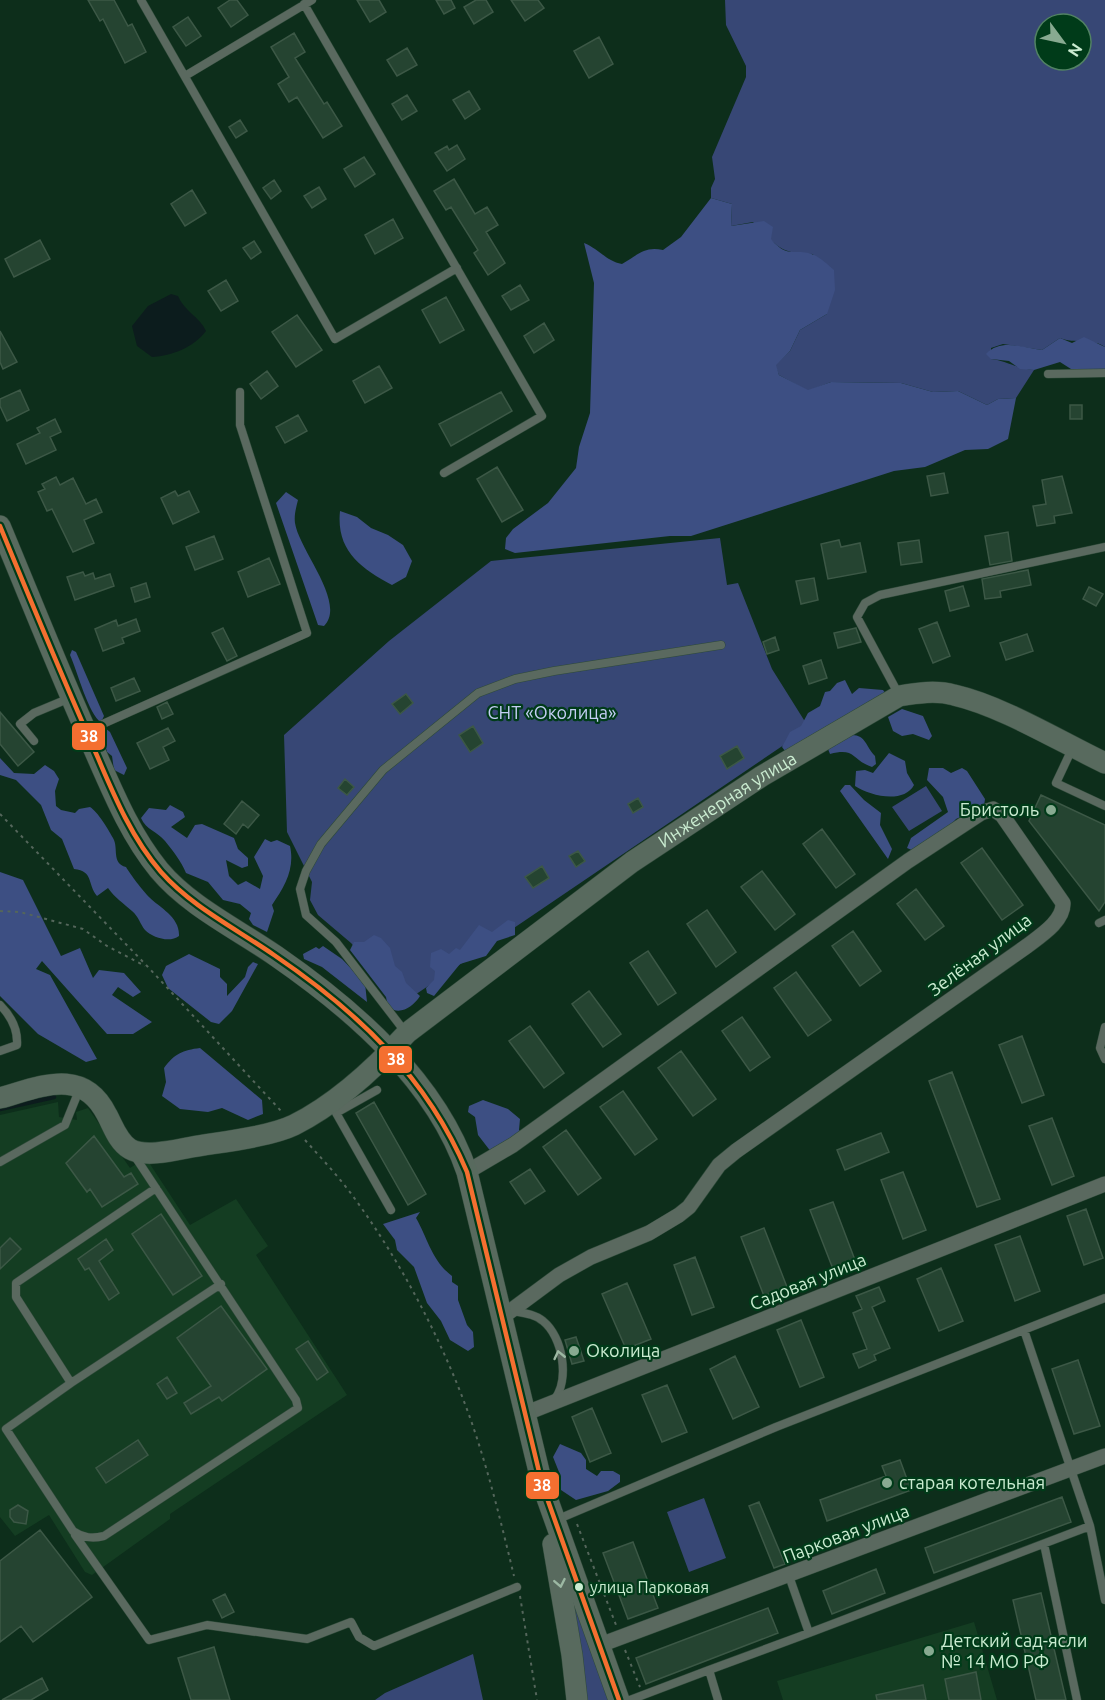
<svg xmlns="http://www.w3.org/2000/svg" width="1105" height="1700" viewBox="0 0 1105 1700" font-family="Ubuntu,sans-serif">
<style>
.built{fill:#143d22}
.green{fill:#374775;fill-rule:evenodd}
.forest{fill:#3d4f83}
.water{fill:#0c1c1d}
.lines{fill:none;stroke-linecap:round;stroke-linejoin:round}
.stream{stroke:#0c1c1d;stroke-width:4.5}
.building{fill:#254431;stroke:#3c5846;stroke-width:1.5}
.lane-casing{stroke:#2e4a39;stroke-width:9}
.street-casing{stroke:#2e4a39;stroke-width:16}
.secondary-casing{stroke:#2e4a39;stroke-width:22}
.path{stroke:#54665b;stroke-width:2;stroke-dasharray:3 4.5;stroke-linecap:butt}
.lane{stroke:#5a695f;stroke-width:8}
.street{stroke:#5a695f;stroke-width:15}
.secondary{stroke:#586a5e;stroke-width:21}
.bus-1-casing{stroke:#003b19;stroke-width:9}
.bus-1{stroke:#f46f30;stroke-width:4.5}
.oneway{stroke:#9db8a3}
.oneway2{stroke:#9cb8a3}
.poi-dot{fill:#88aa91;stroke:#003b19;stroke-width:2}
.bus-dot{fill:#caecd1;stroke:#003b19;stroke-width:2}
.labels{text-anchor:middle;stroke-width:4.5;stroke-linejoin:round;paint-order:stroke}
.bus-label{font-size:16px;fill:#caecd1;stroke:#003b19;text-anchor:start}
.park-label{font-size:18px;fill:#c3cef4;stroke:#003b19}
.street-label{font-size:18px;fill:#caecd1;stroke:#003b19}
.poi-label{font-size:18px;fill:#caecd1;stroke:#003b19;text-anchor:start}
.line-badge{stroke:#003b19;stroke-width:2}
.badge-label{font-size:16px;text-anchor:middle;font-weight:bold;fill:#fff}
</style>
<rect width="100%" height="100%" fill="#0d2e1b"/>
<path class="built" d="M58,1102l1,15 18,3 -1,-8 12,-4 42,60 16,-10 44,67 46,-26 32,47 -12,9 91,140 -177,119v5l-78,56 -7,-3 -36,-57 -34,21 -15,-19v-402z
M974,1622l23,78h-214l-6,-19z"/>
<path class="green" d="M725,0h380v347c-12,-9 -31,-3 -45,-9l-18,12 -39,-6 -12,4v11c16,2 27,10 43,11l-18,28 -18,1 -11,6 -29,-14 -25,1 -32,-9 -70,-1 -23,9 -29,-16 -4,-10 15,-14 10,-21 27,-16 -14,-60c-37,-1 -34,-8 -60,-32l-22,4 1,-22 -21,-6v-10l4,-9 -3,-22 34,-80v-11l-20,-41zM1045,24h36v36h-36z
M720,538l7,47 11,-2 34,86 37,59 -403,273 -55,-58 -33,-28 -8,-15 2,-18 -25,-50 -3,-97 105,-94 102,-80z
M926,786l16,25 -33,20 -17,-24z
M704,1498l22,60 -37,14 -22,-60z
M569,1580l42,120h-25z
M473,1654l10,46h-108l10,-7z"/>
<path class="forest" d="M711,198l21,6 -1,22 33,-5 9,6 -2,12c17,21 25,8 43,16 7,3 14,10 20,15l1,20 -8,24 -27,16 -10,21 -14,14 3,10 29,15 23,-8 70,1 32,9 25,-1 29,14 11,-6 18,-1 -8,41 -20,10 -23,1 -40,17 -31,4 -203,65h-21l-155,17 -10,-4 1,-11 7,-9 35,-26 28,-35 3,-21 11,-34 4,-130 -10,-40c15,6 22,18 38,21 16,-9 22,-18 41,-14l18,-13z
M1084,337l21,10v28l-34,-6 -11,-7 -26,8 -14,-1 -11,-8 -18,-2 -5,-5c15,-16 37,-6 56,-4l18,-12 12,5z
M286,492l12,8c-2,8 -4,15 -3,23 4,27 52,80 29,103l-6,-1 -42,-122z
M340,511l17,6 14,11 17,7 15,10 9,16 -6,16 -14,8c-32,-17 -56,-35 -52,-74z
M72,650l4,2 28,64 -3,6c-12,-6 -24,-52 -31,-67z
M845,680l7,14 7,-6 24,2 3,4 -19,13 -9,1 -11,11 -10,1 -5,8 -47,23 -3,-4 8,-15 11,-6 7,-13 12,-7 5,-14 5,-1 7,-8z
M902,709l21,7 9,20 -3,4 -16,-6 -11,2 -9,-5 -5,-14z
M105,728l5,4 17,36 -3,7 -10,-5 -2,-14 -5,-4 -6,-22z
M852,735c14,0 14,12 23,21l1,8 -4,3c-21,-7 -16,-20 -42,-13l-2,-5z
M889,753l16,8 2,12 7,12c-10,19 -44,11 -59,1l1,-15 9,-1 8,3z
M0,758l14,15 20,1 11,-9 9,6 5,8 -4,12 1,15 5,4 14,3 4,-4 11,-2c8,5 18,22 23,31 6,10 -2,25 13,29 4,7 17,24 23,30 11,11 31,20 30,39 -9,7 -26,2 -34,-6 -5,-6 -6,-13 -13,-19 -9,-8 -17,-13 -24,-23l-11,8c-10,-12 -3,-25 -23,-27l-12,-30 -11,-9 -10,-25 -25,-25 -16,-5z
M929,768h14l8,5 11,-5 5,3 18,28 -1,7 -28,13 -7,8 -35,24 -7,-3 4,-10 37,-26 -5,-15 -16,-17z
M845,785h5l14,15 17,13 -1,12 12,24 -4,10 -48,-68z
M170,805l13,7 2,5 -14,10 16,11 8,-13 7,-1 32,14 4,11 10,9v8l-6,2 -16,-8 3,16 9,9 8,-4 14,8 3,-13 -9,-19 11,-18 6,3 6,-2 13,6c5,23 -5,40 -18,59l2,6 -7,21 -14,-7 -4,-6 2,-6 -11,-9 -17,-4 -15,-18 -22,-9c-5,-12 -13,-22 -21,-32 -8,-10 -19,-11 -24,-23l8,-10 17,2z
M0,872l23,8 38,76 19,-8 13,30 6,-8 25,3 17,19 -8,5 -15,-10 -6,8 40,27 -19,12h-26l-65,-73 -6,8 14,6 47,84 -11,3 -48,-28 -38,-38z
M508,920l7,2v13l-18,6 -11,15 -26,8 -26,32 -7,-3 -1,-5 8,-8 1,-9 -5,-4 1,-14 10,-4 8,5 7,-6 4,2 19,-25 13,7z
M374,935l7,3 9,10 5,18 7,6 4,11 14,13c-7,11 -20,20 -32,11l-2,-10 -36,-47 4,-8h10z
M323,946l19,13 23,24 2,19 -45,-35 -18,-8 -1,-5 13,-7 3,2z
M189,954l31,15v8l7,7v12l18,-19 3,-10 5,-5 5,2 -26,47 -13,13 -8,-2 -43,-34 -6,-13 4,-9z
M200,1048l62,52 1,14 -15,6 -26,-12 -14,4 -28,-3 -18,-13 4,-14 -2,-14c10,-14 19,-18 36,-20z
M483,1100l25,9 12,10 -1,11 6,6 -30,21 -17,-22 -3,-18 -7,-5 1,-6z
M420,1212l-4,6c12,21 16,43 36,58v6l6,4v14l9,25 6,7 1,15 -6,4 -18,-11 -9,-19 -14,-18 -13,-36 -17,-17 -2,-10 -12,-16z
M560,1444l21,9 5,7v9l11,7 4,-5h12l7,4v7l-12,9 -32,9 -15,-10v-13l-8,-20z"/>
<path class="water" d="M171,294l7,2c6,15 22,21 28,35 -12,16 -34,25 -54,26l-15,-11 -5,-20 16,-20z"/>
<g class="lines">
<path class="stream" d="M0,1109l54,-12"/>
</g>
<path class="building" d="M88,0h26l14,26 4,-2 14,28 -21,11 -22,-44 -3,2z
M230,0h7l11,15 -17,12 -13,-19z
M357,0h22l7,12 -16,10z
M436,0h15l4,8 -11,6z
M476,0h10l7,12 -19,12 -10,-17z
M511,0h27l6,8 -19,13z
M188,17l13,19 -15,10 -13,-19z
M294,33l11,19 -10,6 29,46 3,-2 15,24 -19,12 -26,-41 -8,5 -11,-18 11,-7 -18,-30z
M599,37l14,27 -24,14 -15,-27z
M407,48l10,17 -20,11 -10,-16z
M469,91l11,18 -15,10 -12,-19z
M407,95l10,16 -15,9 -10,-16z
M240,120l7,11 -11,7 -7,-11z
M457,145l8,14 -18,12 -12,-18 12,-7 2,4z
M364,157l11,17 -20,13 -11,-18z
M454,179l21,35 12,-7 11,18 -12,7 19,31 -17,12 -14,-22 4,-3 -27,-43 -5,3 -12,-19z
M274,180l7,11 -10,8 -8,-11z
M319,187l7,12 -14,9 -8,-12z
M192,190l14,23 -21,13 -14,-22z
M393,219l10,19 -28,16 -10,-19z
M40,240l10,19 -36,18 -9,-18z
M254,241l7,11 -10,7 -8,-11z
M226,280l12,21 -17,10 -13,-20z
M520,285l9,15 -18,10 -9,-14z
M446,297l18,33 -24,13 -18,-33z
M297,315l25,35 -26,17 -24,-35z
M544,323l10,17 -20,13 -10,-17z
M0,331l17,31 -14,7 -3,-7z
M379,366l13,22 -27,15 -12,-22z
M267,371l11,15 -17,13 -11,-15z
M20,390l9,20 -22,11 -7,-15v-7z
M501,392l11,19 -61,35 -12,-22z
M1070,405h12v14h-12z
M298,415l9,16 -22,12 -9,-16z
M55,419l6,13 -11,5 6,13 -30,14 -9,-20 23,-11 -3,-5z
M497,467l26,43 -21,12 -25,-43z
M944,473l4,20 -17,3 -4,-20z
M1062,476l10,37 -18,3 1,7 -18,3 -4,-20 13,-2 -4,-24z
M56,477l4,8 13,-7 13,26 10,-5 6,13 -18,8 10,23 -21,9 -21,-43 -5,2 -9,-19 7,-3 -3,-5z
M175,491l3,5 11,-5 10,21 -26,12 -12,-26z
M1008,532l4,29 -22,4 -5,-29z
M214,536l9,23 -28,11 -9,-23z
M839,540l2,7 19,-4 6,29 -38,7 -7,-35z
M919,540l3,22 -21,3 -3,-22z
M269,558l11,26 -32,13 -10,-25z
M1028,570l3,15 -31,6 1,6 -16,2 -3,-20z
M83,572l2,4 8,-3 2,6 15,-5 4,12 -39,14 -8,-23z
M814,578l4,22 -17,4 -5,-23z
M146,583l4,14 -15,5 -4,-14z
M963,586l6,20 -19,5 -5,-20z
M1089,587l14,7 -7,12 -13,-7z
M136,619l4,12 -18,7 2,5 -21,8 -8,-22 21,-9 2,6z
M937,622l13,34 -17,7 -14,-34z
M223,628l14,28 -10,5 -15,-28z
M856,628l5,14 -23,6 -4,-15z
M1027,634l6,17 -27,9 -6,-17z
M775,637l4,13 -12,4 -4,-12z
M821,660l6,18 -18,6 -6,-18z
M134,678l6,13 -24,10 -5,-13z
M406,694l7,9 -13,11 -8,-10z
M167,702l6,12 -11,5 -5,-12z
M0,712l34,40 -16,14 -18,-22z
M473,726l10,17 -13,9 -11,-17z
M168,728l7,13 -12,6 6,13 -19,9 -13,-26z
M737,746l7,12 -17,11 -7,-13z
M345,779l9,8 -7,8 -9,-7z
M1041,795l64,30v77l-6,9 -70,-90z
M638,798l5,9 -10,6 -5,-9z
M242,801l17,14 -11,13 -5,-4 -7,10 -12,-10z
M822,829l33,45 -19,14 -33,-44z
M982,848l41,57 -21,15 -41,-57z
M578,851l7,10 -9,6 -7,-11z
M542,866l7,12 -16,10 -8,-11z
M762,871l33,43 -20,16 -34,-43z
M916,889l28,37 -19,14 -28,-36z
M707,910l29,42 -20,15 -29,-43z
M853,931l28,40 -21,15 -28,-40z
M648,951l28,42 -18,12 -28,-42z
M796,972l35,48 -23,16 -34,-48z
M589,991l32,43 -18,13 -31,-43z
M742,1017l28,40 -20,14 -28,-40z
M530,1026l34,47 -20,15 -35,-47z
M1022,1036l22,59 -22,8 -23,-58z
M681,1051l35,48 -23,17 -35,-48z
M952,1072l48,127 -23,8 -48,-126z
M623,1091l34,48 -22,16 -35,-48z
M374,1102l52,92 -18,11 -52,-92z
M1052,1118l22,58 -22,9 -23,-59z
M566,1130l35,48 -23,17 -35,-48z
M881,1133l8,19 -44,18 -8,-20z
M94,1136l30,41 7,-4 7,11 -36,23 -12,-18 -3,3 -21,-29z
M530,1169l15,22 -20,13 -15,-22z
M903,1172l23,58 -23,9 -22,-59z
M833,1202l22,58 -22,9 -23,-59z
M1086,1209l17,49 -19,7 -17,-49z
M161,1214l41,62 -29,19 -41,-61z
M764,1228l23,59 -23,9 -23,-59z
M1020,1236l20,55 -25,10 -20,-56z
M10,1238l11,11 -21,20v-21z
M106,1239l7,11 -14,11 20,32 -10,7 -20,-32 -4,2 -7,-11z
M695,1257l19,50 -22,8 -18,-50z
M941,1268l22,53 -24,10 -22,-52z
M627,1283l24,56 -25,10 -24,-55z
M879,1287l6,14 -13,6 18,41 -16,7 2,5 -17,8 -6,-14 14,-5 -14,-36 9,-4 -6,-13z
M221,1306l46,63 -45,32 -3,-4 -28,17 -7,-11 27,-17 -34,-48z
M801,1320l23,57 -24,10 -23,-57z
M576,1337l8,24 -12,3 -7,-24z
M308,1341l20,31 -11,8 -21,-31z
M735,1356l24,51 -26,12 -23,-50z
M1078,1360l22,66 -26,8 -22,-65z
M167,1377l10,16 -10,6 -10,-15z
M667,1385l20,47 -25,10 -20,-47z
M592,1408l19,45 -21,9 -18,-45z
M138,1440l10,15 -42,28 -10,-15z
M900,1460l11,30 -84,31 -7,-21 66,-24 -4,-10z
M1062,1497l9,25 -137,51 -9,-25z
M759,1502l26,62 -11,4 -25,-62z
M18,1505l10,6 -2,13 -12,-2 -4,-5v-7z
M40,1530l52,67 -59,45 -12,-16 -21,16v-81z
M633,1542l25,66 -30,11 -25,-66z
M876,1569l9,24 -53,21 -9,-23z
M1041,1593l25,107h-30l-23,-100z
M225,1594l9,18 -12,6 -9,-18z
M768,1608l10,25 -132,51 -10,-26z
M214,1647l16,53h-39l-13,-42z
M976,1672l5,28h-32l-4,-21z
M42,1678l6,12 -17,10h-29z
M923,1685l3,15h-49l-1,-5z"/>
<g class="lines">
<g class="lane-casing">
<path id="lane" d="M141,0l194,339 122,-71
M304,4l238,412 -98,57
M185,76l127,-76
M1048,374l57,-1
M899,695l-42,-78 8,-14 15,-8 225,-48
M87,731l220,-98 -67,-208v-33
M34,741l-14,-17 14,-11 36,-15
M1072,749l-16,34 49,23
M1099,923l6,-3
M0,1005c12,12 18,24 17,40l-17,6
M1105,1027l-5,21 5,11
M406,1033l-70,-91 -30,-27 -6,-26 6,-18 15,-27 62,-74 95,-77 37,-14 39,-8 167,-26
M331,1104l60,106
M336,1113l41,-23
M134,1155l162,245 2,8 -194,128c-12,3 -21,2 -31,-5l-67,-102 65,-46 150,-99
M0,1162l65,-37 15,-37
M512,1311c11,2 23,3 31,10 20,16 27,59 11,79
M1024,1330l66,196
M71,1383l-55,-86v-14l140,-95
M556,1520l220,-93 329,-129
M75,1535l74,105 58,-15 100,14 44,-17 8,15 15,9 143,-59
M1044,1544l33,156
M809,1633l281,-107 15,74
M630,1700l79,-30
M718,1700l-9,-30 100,-37 -20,-57"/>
</g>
<g class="street-casing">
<path id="street" d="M467,1172l46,-27 395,-284 73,-48 12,-4 9,6 61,88c1,18 -23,33 -36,43l-291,205 -17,14 -30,42 -10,8 -30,18 -58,24 -32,18 -58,43
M524,1414l581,-230
M600,1645l505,-189"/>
</g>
<g class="secondary-casing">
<g id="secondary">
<path d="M0,526c31,74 60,148 93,221 19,43 36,86 66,123 30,36 78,59 117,86 78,54 160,125 191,216l75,312 77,216"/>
<path id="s1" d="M0,1098c40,-11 83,-32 107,17 6,11 11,27 23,34 15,9 46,1 62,-2 29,-5 77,-10 102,-22 42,-21 82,-58 113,-92l225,-171 130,-86 137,-80c18,-3 37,-6 55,-1 48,11 105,46 151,68"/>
<path d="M553,1544l19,111 5,45"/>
</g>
</g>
<path class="path" d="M0,814l148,153 134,145
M0,911l20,1 63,17 24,17 38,20
M305,1140c17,19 35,38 50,59 45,62 83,134 110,205 21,56 35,114 49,172
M577,1524l39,101
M520,1596l17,104
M625,1650l15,37"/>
<use href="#lane" class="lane"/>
<use href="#street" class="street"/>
<use href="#secondary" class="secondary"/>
<g class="bus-1-casing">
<path id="bus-1" d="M0,526c30,73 60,146 92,218 19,44 37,91 69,128 31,35 74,56 113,83 84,57 153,122 193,217l75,312 77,216"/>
</g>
<use href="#bus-1" class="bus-1"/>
</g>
<defs><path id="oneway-chevron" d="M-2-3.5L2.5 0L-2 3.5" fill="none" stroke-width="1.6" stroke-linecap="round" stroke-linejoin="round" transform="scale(1.5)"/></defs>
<use class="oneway" href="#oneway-chevron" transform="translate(559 1355) rotate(-103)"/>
<use class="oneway2" href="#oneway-chevron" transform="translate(560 1583) rotate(79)"/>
<g class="poi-dot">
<circle cx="1051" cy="810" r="6"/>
<circle cx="574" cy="1351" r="6"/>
<circle cx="887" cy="1483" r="6"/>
<circle cx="929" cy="1651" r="6"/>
</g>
<circle class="bus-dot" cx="579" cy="1587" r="5"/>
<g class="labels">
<g class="bus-label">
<text x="590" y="1593">улица Парковая</text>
</g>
<g class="park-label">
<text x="552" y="719">СНТ «Околица»</text>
</g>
<g class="street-label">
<text dy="6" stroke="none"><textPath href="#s1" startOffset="874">Инженерная улица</textPath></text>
<text transform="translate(980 955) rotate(-37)" y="6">Зелёная улица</text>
<text transform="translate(808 1282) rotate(-22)" y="6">Садовая улица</text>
<text transform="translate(846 1534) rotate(-21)" y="6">Парковая улица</text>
</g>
<g class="poi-label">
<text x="1039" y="816" text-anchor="end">Бристоль</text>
<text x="586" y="1357">Околица</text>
<text x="899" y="1489">старая котельная</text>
<text x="941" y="1647">Детский сад-ясли<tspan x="941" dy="21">№ 14 МО РФ</tspan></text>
</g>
</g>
<g class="line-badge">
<rect x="71" y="722" width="35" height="29" rx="6" fill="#f46f30"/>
<rect x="378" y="1045" width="35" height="29" rx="6" fill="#f46f30"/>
<rect x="525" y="1471" width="35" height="29" rx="6" fill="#f46f30"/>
</g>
<g class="badge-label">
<text x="89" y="742">38</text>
<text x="396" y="1065">38</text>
<text x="542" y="1491">38</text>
</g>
<g transform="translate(1063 42) rotate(123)"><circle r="28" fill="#003b19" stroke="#518263" stroke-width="1.5"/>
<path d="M0-4.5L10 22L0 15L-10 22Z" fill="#88aa91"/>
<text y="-9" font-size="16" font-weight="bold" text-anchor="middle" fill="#caecd1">N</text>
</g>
</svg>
